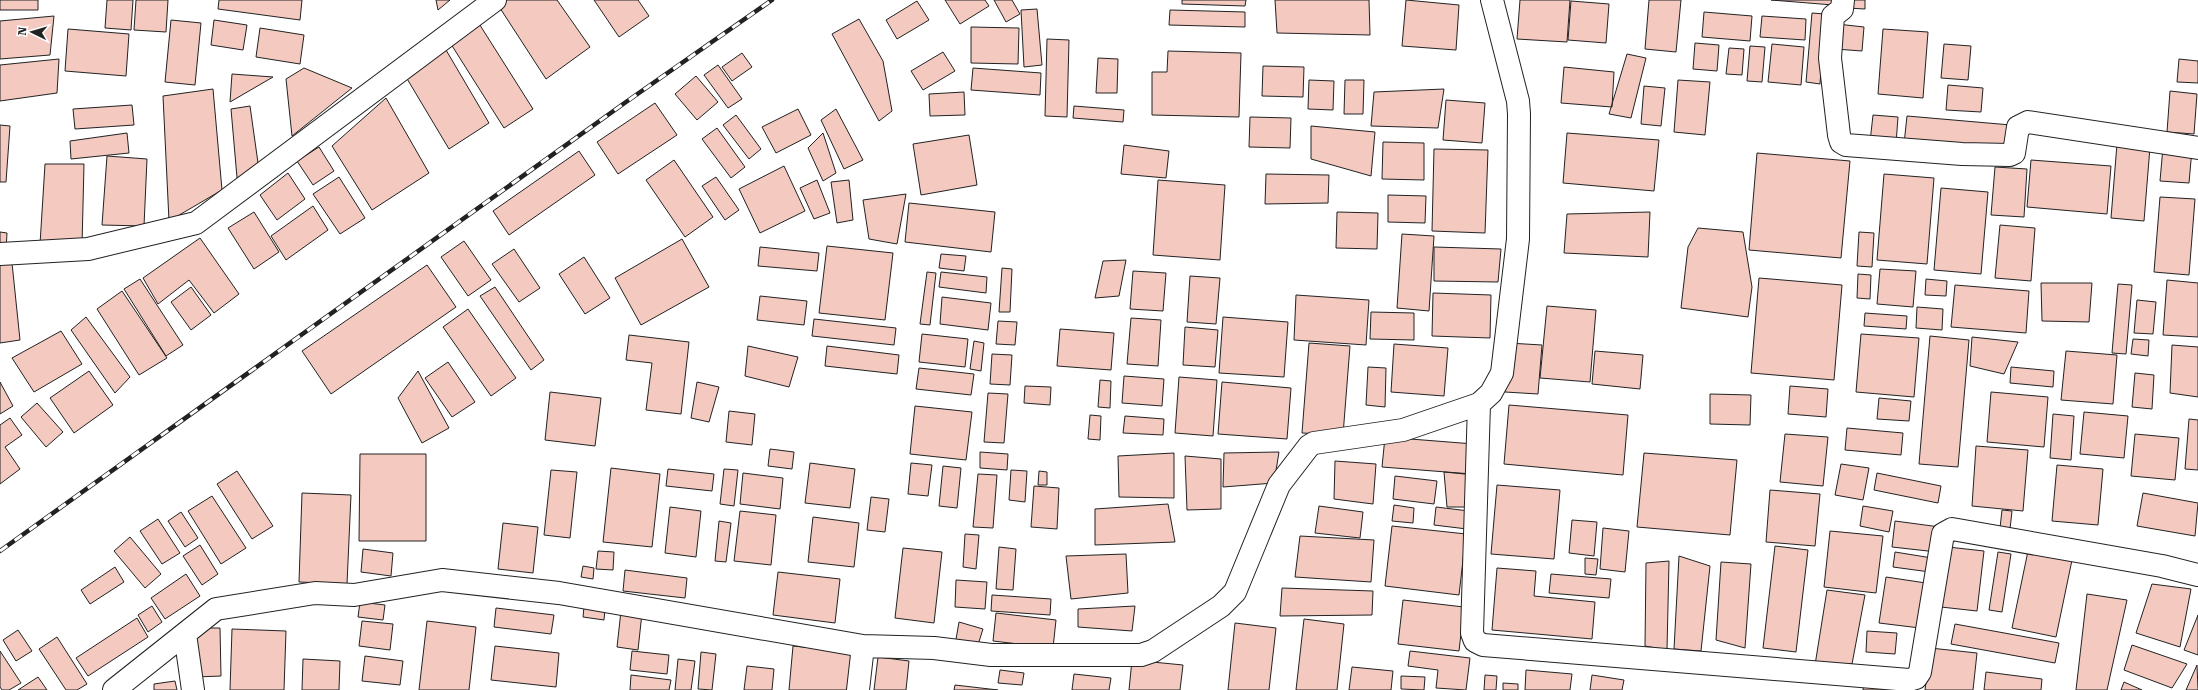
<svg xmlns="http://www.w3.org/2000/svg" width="2198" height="690" viewBox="0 0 2198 690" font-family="'Roboto Serif',serif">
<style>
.building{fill:#f3c9c0;stroke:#222}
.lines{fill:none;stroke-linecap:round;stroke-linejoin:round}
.minor-casing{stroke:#222;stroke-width:24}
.minor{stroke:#fff;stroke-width:22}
.rail-casing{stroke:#222;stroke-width:4.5}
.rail{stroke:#fff;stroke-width:3;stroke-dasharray:9;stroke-linecap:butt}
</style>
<rect width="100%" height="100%" fill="#fff"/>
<path class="building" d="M0,0h38v10h-38z
M107,0h26l-2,30 -26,-2z
M136,0h32l-2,32 -32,-2z
M219,0h83l-2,20 -82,-11z
M436,0h14l-12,10z
M506,0h51l33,47 -44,32 -48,-74z
M594,0h44l11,16 -30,21z
M945,0h40l4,6 -29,18z
M994,0h18l8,14 -14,8z
M1182,0h64l-1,6 -63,-2z
M1275,0h94l1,35 -93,-2z
M1406,0l53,5 -3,45 -54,-4z
M1520,0h50l-3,42 -50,-3z
M1649,0h32l-5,52 -31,-3z
M1771,0h62v5z
M1847,0h18v9l-18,-1z
M917,1l12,19 -32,19 -11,-19z
M1571,1l38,3 -3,39 -38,-3z
M1037,9l5,56 -18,2 -3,-57z
M1170,10l75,2v15l-76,-2z
M1704,12l48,4 -2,25 -48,-4z
M1812,13l13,1 -5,70 -14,-2z
M54,16l-4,39 -50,4v-38z
M1762,16l44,3 -1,21 -45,-3z
M859,19l24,42 9,50 -13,10 -47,-87z
M171,20l30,3 -6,62 -30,-3z
M214,20l33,5 -4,25 -32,-5z
M478,22l55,87 -29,19 -55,-87z
M1837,24l27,3 -2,24 -27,-2z
M971,27l48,1 -1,36 -47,-1z
M260,28l44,7 -4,29 -44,-7z
M68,29l61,5 -3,42 -61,-5z
M1883,29l45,3 -5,66 -45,-4z
M1047,39l22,1 -2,77 -22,-1z
M1695,43l24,2 -2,26 -24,-2z
M1772,44l32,3 -3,38 -33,-3z
M1944,44l27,2 -3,34 -27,-2z
M1750,46l15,1 -3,35 -15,-1z
M1729,48l15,1 -2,26 -16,-1z
M446,50l43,73 -40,26 -43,-72z
M1168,51l73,2 -2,64 -87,-2v-43h15z
M943,52l12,19 -32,19 -12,-19z
M742,53l10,14 -20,14 -10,-14z
M1627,54l19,4 -15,60 -22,-4z
M1098,58l20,1 -1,34h-21z
M59,59l-2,34 -57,8v-36z
M2179,59l19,2v22l-21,-1z
M718,65l24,34 -14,9 -24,-33z
M1263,66l41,1 -1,30 -41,-1z
M1564,67l50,5 -2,35 -51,-4z
M304,68l48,20 -60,48 -6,-57z
M973,68l68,5 -1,22 -69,-5z
M232,74l41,3 -43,25z
M696,76l22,26 -21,18 -22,-26z
M1309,80l25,1 -1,29 -25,-1z
M1345,80h19l-1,34h-19z
M1678,80l32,2 -5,53 -31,-3z
M1948,85l35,3 -2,24 -35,-2z
M1644,86l21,2 -4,38 -20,-2z
M213,89l9,101 -53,31 -6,-125z
M1444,89l-6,39 -67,-2 3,-34z
M2170,91l27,3 -3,40 -27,-2z
M964,92l1,23 -35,1 -1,-22z
M386,98l43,75 -57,37 -40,-64z
M1446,100l39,3 -3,40 -39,-3z
M655,103l22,32 -59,39 -21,-32z
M132,105l2,20 -59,4 -2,-20z
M250,106l9,64 -21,19 -7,-80z
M1074,106l50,4 -1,12 -50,-4z
M798,109l13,26 -35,18 -14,-26z
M836,109l27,51 -19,9 -23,-49z
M736,115l25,34 -12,10 -26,-34z
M1873,115l25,2 -2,27 -26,-2z
M1907,116l104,9 -2,27 -105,-8z
M1250,117l41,1 -1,30 -41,-1z
M0,125l10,1 -4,56h-6z
M1311,126l64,6 -4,44 -60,-17z
M717,128l28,39 -14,11 -29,-39z
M127,133l2,20 -58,6 -1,-18z
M823,133l13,40 -13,8 -15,-33z
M1567,133l92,7 -5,51 -91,-8z
M969,135l8,50 -56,10 -8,-51z
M1383,142l41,1v37l-42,-1z
M2117,144l33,3 -6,74 -33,-3z
M1124,145l45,6 -3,27 -45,-4z
M319,147l15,24 -21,14 -16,-24z
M2163,147l29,2 -3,34 -29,-2z
M1434,149l54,1 -3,83 -53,-2z
M579,151l16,24 -86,60 -16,-24z
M1757,153l93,8 -9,97 -92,-8z
M107,156l40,3 -3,67 -42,-1z
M674,160l39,57 -28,20 -39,-57z
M2031,160l80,6 -4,48 -80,-7z
M45,164h39l-2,82 -42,-2z
M784,166l21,45 -45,22 -21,-44z
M1995,167l32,2 -3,48 -33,-2z
M288,173l17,26 -28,21 -17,-25z
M1266,174l63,1 -1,28 -63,1z
M1884,174l50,4 -7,86 -50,-4z
M339,177l26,41 -25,16 -27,-40z
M716,177l23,33 -14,10 -23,-34z
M817,180l13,33 -16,6 -14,-31z
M849,180l4,40 -16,3 -6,-41z
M1158,180l67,5 -5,75 -67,-5z
M1941,188l47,4 -7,82 -47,-4z
M906,194l-9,50 -28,-5 -6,-39z
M1388,195l38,1 -1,27 -37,-1z
M2160,197l35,2 -6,76 -35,-3z
M909,203l86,9 -4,40 -86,-10z
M313,206l15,24 -42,30 -15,-24z
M254,212l25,40 -25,17 -26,-41z
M1337,212l41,1 -1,36 -41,-1z
M1650,212l-2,45 -84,-4 3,-39z
M2000,225l35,3 -4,53 -36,-3z
M1698,228l45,4 9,55 -4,30 -67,-9 7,-61z
M0,232l7,1 -1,17h-6z
M1859,232l15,1 -2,34 -15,-1z
M1402,234l32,2 -5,75 -32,-3z
M200,238l39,56 -25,19 -25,-33 -31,24 -15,-26z
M682,239l27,48 -68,38 -26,-47z
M464,241l27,39 -23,16 -27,-39z
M827,246l66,7 -8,67 -66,-7z
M760,247l59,6 -2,18 -59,-5z
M1434,247l67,2 -3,33 -64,-1z
M514,249l26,39 -21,14 -27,-38z
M941,254l25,2 -2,15 -25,-3z
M584,257l26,41 -25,16 -26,-40z
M1126,260l-7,36 -24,2 8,-37z
M12,263l8,77 -20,3v-79z
M427,265l29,42 -125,87 -29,-43z
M1002,268l10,1 -2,43h-11z
M1880,269l36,2 -3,36 -36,-3z
M1133,271l33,2 -3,38 -33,-2z
M927,272l9,1 -6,52 -10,-1z
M941,272l46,5 -1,16 -47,-6z
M1858,274l13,1 -1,24 -13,-1z
M1190,276l30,2 -4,46 -29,-2z
M1759,278l83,7 -8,95 -83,-7z
M140,279l43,66 -17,11 -42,-67z
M1926,279l21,2 -1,15 -21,-1z
M2167,280l31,3v54l-35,-2z
M2041,283h51l-3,39 -47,-1z
M2118,284l14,1 -6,69 -14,-1z
M1955,285l74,6 -3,42 -75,-6z
M191,287l20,28 -20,15 -20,-28z
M495,287l49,73 -13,10 -51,-74z
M122,291l45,67 -28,17 -42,-66z
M1433,293l58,2 -1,43 -58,-2z
M1296,295l73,5 -3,45 -72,-5z
M760,296l47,5 -3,24 -47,-5z
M942,297l49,6 -3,27 -48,-6z
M2137,300l19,2 -3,32 -19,-1z
M1547,306l49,4 -6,72 -50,-4z
M1917,307l26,2 -1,21 -26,-2z
M468,309l48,69 -25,18 -48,-69z
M1371,312l43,1v27l-44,-1z
M1865,313l42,3 -1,13 -42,-3z
M86,317l44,60 -15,16 -44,-63z
M1223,317l65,5 -4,55 -65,-4z
M1131,318l30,2 -3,46 -31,-2z
M814,319l82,9 -2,17 -82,-9z
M998,321l19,1 -2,23 -19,-1z
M1185,327l33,3 -3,37 -32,-2z
M1060,329l54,4 -3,37 -54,-4z
M61,331l21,33 -48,28 -22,-34z
M922,334l46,5 -3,28 -46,-5z
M1861,334l58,4 -5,59 -58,-5z
M629,335l60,7 -8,72 -35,-4 6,-47 -26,-3z
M1930,336l39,4 -11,127 -39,-3z
M1972,337l46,5 -14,32 -34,-8z
M2133,339l16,1 -1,16 -17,-2z
M974,341l10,2 -3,28 -11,-2z
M1309,343l41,3 -7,89 -41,-2z
M1508,343l34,2 -4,49 -33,-2z
M1394,344l54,4 -4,48 -53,-4z
M2172,345l26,2v50l-28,-4z
M748,346l50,11 -9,30 -44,-11z
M827,346l72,9 -2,19 -72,-8z
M1595,351l48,4 -3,34 -48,-5z
M2066,351l51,4 -4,49 -52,-4z
M992,354l20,1 -2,30 -20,-1z
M448,362l27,40 -23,15 -27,-39z
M1368,367l18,1 -1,39 -19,-2z
M2011,367l43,4 -1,16 -43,-4z
M919,368l55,6 -3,21 -55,-6z
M89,371l24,34 -39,28 -24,-35z
M418,371l31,57 -27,15 -24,-45z
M2135,373l19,2 -2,34 -20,-2z
M1124,376l40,3 -2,27 -40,-3z
M1179,377l38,3 -4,56 -38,-3z
M1100,380l11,1 -1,27 -12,-1z
M0,382l13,24 -13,8z
M697,382l22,5 -10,35 -18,-4z
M1222,382l69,6 -4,51 -69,-5z
M1025,386l26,1 -1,18 -26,-2z
M1790,386l38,3 -2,28 -38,-3z
M550,392l51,6 -6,48 -50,-6z
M1991,392l57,5 -4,50 -57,-5z
M988,393l20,1 -4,49 -20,-1z
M1710,394l41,1 -1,30 -40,-1z
M1879,398l32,3 -2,20 -32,-2z
M37,403l26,29 -17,15 -25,-30z
M1509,405l119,10 -5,60 -119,-11z
M915,406l57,6 -6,48 -56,-6z
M729,411l26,3 -3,31 -26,-3z
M2084,412l44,4 -4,42 -44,-4z
M2053,414l21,2 -3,44 -21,-2z
M1090,415l11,1 -1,24 -12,-1z
M1125,416l39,3 -1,16 -40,-2z
M10,418l12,17 -17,12 15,22 -20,15v-59z
M2189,419l9,1v50l-13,-1z
M1847,428l56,5 -2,22 -56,-5z
M1785,434l43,3 -5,49 -43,-4z
M2135,434l44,4 -4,42 -44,-4z
M1385,437l89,7 -2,30 -90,-7z
M1976,446l52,4 -5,61 -51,-5z
M770,449l24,3 -2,17 -24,-3z
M980,452l28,2 -1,16 -27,-2z
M1279,452l-5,31 -51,4 1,-34z
M1174,453v45l-55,-1 -1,-41z
M1644,453l93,7 -7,75 -93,-8z
M360,454h66v87h-67z
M1185,456l36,3v50l-34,1z
M1335,461l41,3 -3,40 -39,-5z
M810,463l45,6 -5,39 -45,-5z
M911,463l21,2 -4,31 -20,-2z
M1841,464l28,4 -6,32 -28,-5z
M2057,465l46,4 -5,56 -46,-4z
M943,466l18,2 -4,40 -18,-2z
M611,468l49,6 -8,73 -49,-5z
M668,469l46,5 -2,17 -46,-5z
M724,469l14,1 -4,36 -14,-2z
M551,470l26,2 -7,66 -26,-3z
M1011,470l16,1 -2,31 -16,-2z
M237,471l36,55 -21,13 -35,-55z
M1039,471l8,1v13h-9z
M1444,472l31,3 -3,32h-25z
M743,473l40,5 -3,31 -40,-5z
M1877,473l64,13 -3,17 -64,-13z
M978,474l19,1 -4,53 -20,-1z
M1395,476l42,5 -3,23 -41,-5z
M1497,485l63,5 -6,69 -63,-5z
M1034,486l25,2 -2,41 -26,-2z
M1770,490l50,4 -5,52 -49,-4z
M302,493l49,2 -4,89 -48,-2z
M2143,493l55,10 -3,33 -58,-10z
M212,496l34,52 -25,16 -33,-53z
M871,497l18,2 -4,33 -18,-2z
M1168,504l7,38 -80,3v-36z
M1394,505l20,3 -1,15 -21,-2z
M1319,506l44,6 -3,26 -45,-5z
M1863,506l30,5 -4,21 -29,-6z
M670,507l31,4 -5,46 -31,-4z
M1436,507l33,4 -2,18 -33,-4z
M2002,510l10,1 -2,18 -10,-1z
M740,511l36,4 -5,50 -37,-4z
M181,512l17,26 -13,9 -17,-26z
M813,517l46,6 -5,44 -46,-5z
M158,519l22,34 -18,11 -22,-33z
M1572,520l25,2 -3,34 -25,-3z
M719,521l12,2 -5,39 -11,-1z
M1895,521l45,6 -3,25 -45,-5z
M503,523l35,4 -5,46 -35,-4z
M1392,526l74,8 -7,61 -74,-9z
M1603,528l26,3 -4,41 -25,-3z
M1830,531l53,5 -7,57 -52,-6z
M965,534l14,1 -3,34 -13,-2z
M1300,536l74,4 -3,42 -76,-5z
M130,537l31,37 -16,14 -31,-37z
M200,545l18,29 -16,11 -19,-29z
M1775,546l33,4 -12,102 -33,-4z
M999,547l17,2 -3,41 -17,-1z
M1948,547l36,4 -7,60 -36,-4z
M903,548l39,4 -8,71 -39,-5z
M363,549l30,4 -2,23 -30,-4z
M598,551l16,1 -1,18 -17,-1z
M2028,551l44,9 -16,77 -44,-9z
M1895,552l37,6 -2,14 -37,-5z
M1998,552l13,2 -9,58 -13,-2z
M1126,554l2,39 -57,6 -5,-43z
M1679,556l31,10 -9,85 -27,-2z
M1585,558l13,1 -2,16 -11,-1z
M1669,561l-2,89 -22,-4 1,-83z
M1721,562l30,2 -6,84 -29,-8z
M583,566l11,2 -1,11 -12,-2z
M115,567l9,15 -34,22 -9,-14z
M1497,568l39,3 -2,25 61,6 -3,37 -100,-9z
M625,570l62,8 -2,20 -62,-7z
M778,572l62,7 -5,44 -62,-8z
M186,574l14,22 -35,23 -14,-21z
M1551,574l60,5 -2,19 -60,-5z
M1886,577l40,6 -6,45 -41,-5z
M956,580l31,2 -2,27 -30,-2z
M2152,584l39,5 -11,58 -44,-14z
M1282,588l91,3 -1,24 -92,1z
M1827,590l38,5 -13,69 -37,1z
M2087,594l40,6 -20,90h-31z
M992,595l59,4 -1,16 -59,-4z
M1403,600l61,7 -5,44 -61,-7z
M360,602l25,3 -2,15 -25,-3z
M152,606l10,16 -14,10 -10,-17z
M1135,606l-3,25 -54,-4v-18z
M584,607l21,2 -1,11 -21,-3z
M496,608l58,7 -3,19 -57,-7z
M621,611l21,2 -4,37 -21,-3z
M996,613l60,7 -3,28 -60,-7z
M2198,615v40l-14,-5z
M137,618l11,19 -60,39 -12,-18z
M1304,619l40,5 -7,66h-41z
M362,621l31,3 -3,26 -31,-4z
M427,621l49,6 -7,63h-50z
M959,622l24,7 -7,22 -21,-6z
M1235,623l41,5 -7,62h-41z
M1955,624l104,19 -4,20 -104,-19z
M194,628h26l1,48 -26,1z
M232,629l54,2 -2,59h-54z
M18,630l14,21 -16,10 -13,-21z
M1867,631l30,2 -2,21 -29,-2z
M57,637l30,47 -10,6h-11l-27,-41z
M2132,645l55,19 -15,24 -48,-18z
M495,646l64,7 -3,34 -65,-7z
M793,646l59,6 -5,38h-58z
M1930,648l47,5 -4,37h-48z
M0,651l21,32 -12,7h-7l-2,-3z
M632,651l37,4 -2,19 -37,-4z
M1410,651l60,7 -4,32 -30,-2 2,-18 -30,-4z
M701,652l15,2 -4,36 -14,-1z
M365,656l38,5 -3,24 -38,-4z
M878,657l31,4 -3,29h-32z
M303,659l37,2 -1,29h-37z
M678,659l17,2 -4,29h-16z
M1132,660l51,5 -3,25h-51z
M2197,665l1,25h-12z
M747,666l27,3 -2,21h-28z
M1352,667l41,4 -2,19h-42z
M1000,670l24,3 -2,12 -24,-2z
M1526,670l46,4 -2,16h-45z
M1986,672l56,7 -1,11h-57z
M1074,674l37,4 -2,12h-37z
M631,675l40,5 -2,10h-39z
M1485,675l12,1 -1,14h-12z
M1592,675l32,5 -2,10h-32z
M1401,676l24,1 -1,13 -23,-1z
M38,677l9,13h-29z
M175,681l2,9h-23v-6z
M2124,682l18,8h-21z
M1503,683l15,1v6h-15z
M1864,683l24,2 -1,5h-24z
M955,685l43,5h-44z"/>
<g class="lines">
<g class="minor-casing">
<path id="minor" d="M1843,0l-1,9 -9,7 -3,42 9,77 2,7 5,3 116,9 48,1 4,-2 4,-26 10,-5 170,26
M0,254l88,-5 108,-26 299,-223
M1479,404l-7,229 3,8 8,4 426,35 7,-2 4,-6 23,-138 9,-5 210,37 36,9
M185,634l8,56
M114,690l102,-81 99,-16 39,2 88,-15 117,13 304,53
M858,690l5,-44 71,2 57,7h150l12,-4 68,-45 14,-14 44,-107 30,-39 5,-3 89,-13 76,-26 12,-11 11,-20 16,-134 1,-125 -1,-13 -26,-101"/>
</g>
<use href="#minor" class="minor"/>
<g class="rail-casing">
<path id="rail" d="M0,551l626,-449 146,-102"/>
</g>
<use href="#rail" class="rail"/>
</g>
<g transform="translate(32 32) rotate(275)" stroke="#ffffff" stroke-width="3" paint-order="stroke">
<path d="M0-3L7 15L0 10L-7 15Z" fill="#222222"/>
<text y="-6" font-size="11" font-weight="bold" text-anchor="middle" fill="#222222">N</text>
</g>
</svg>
